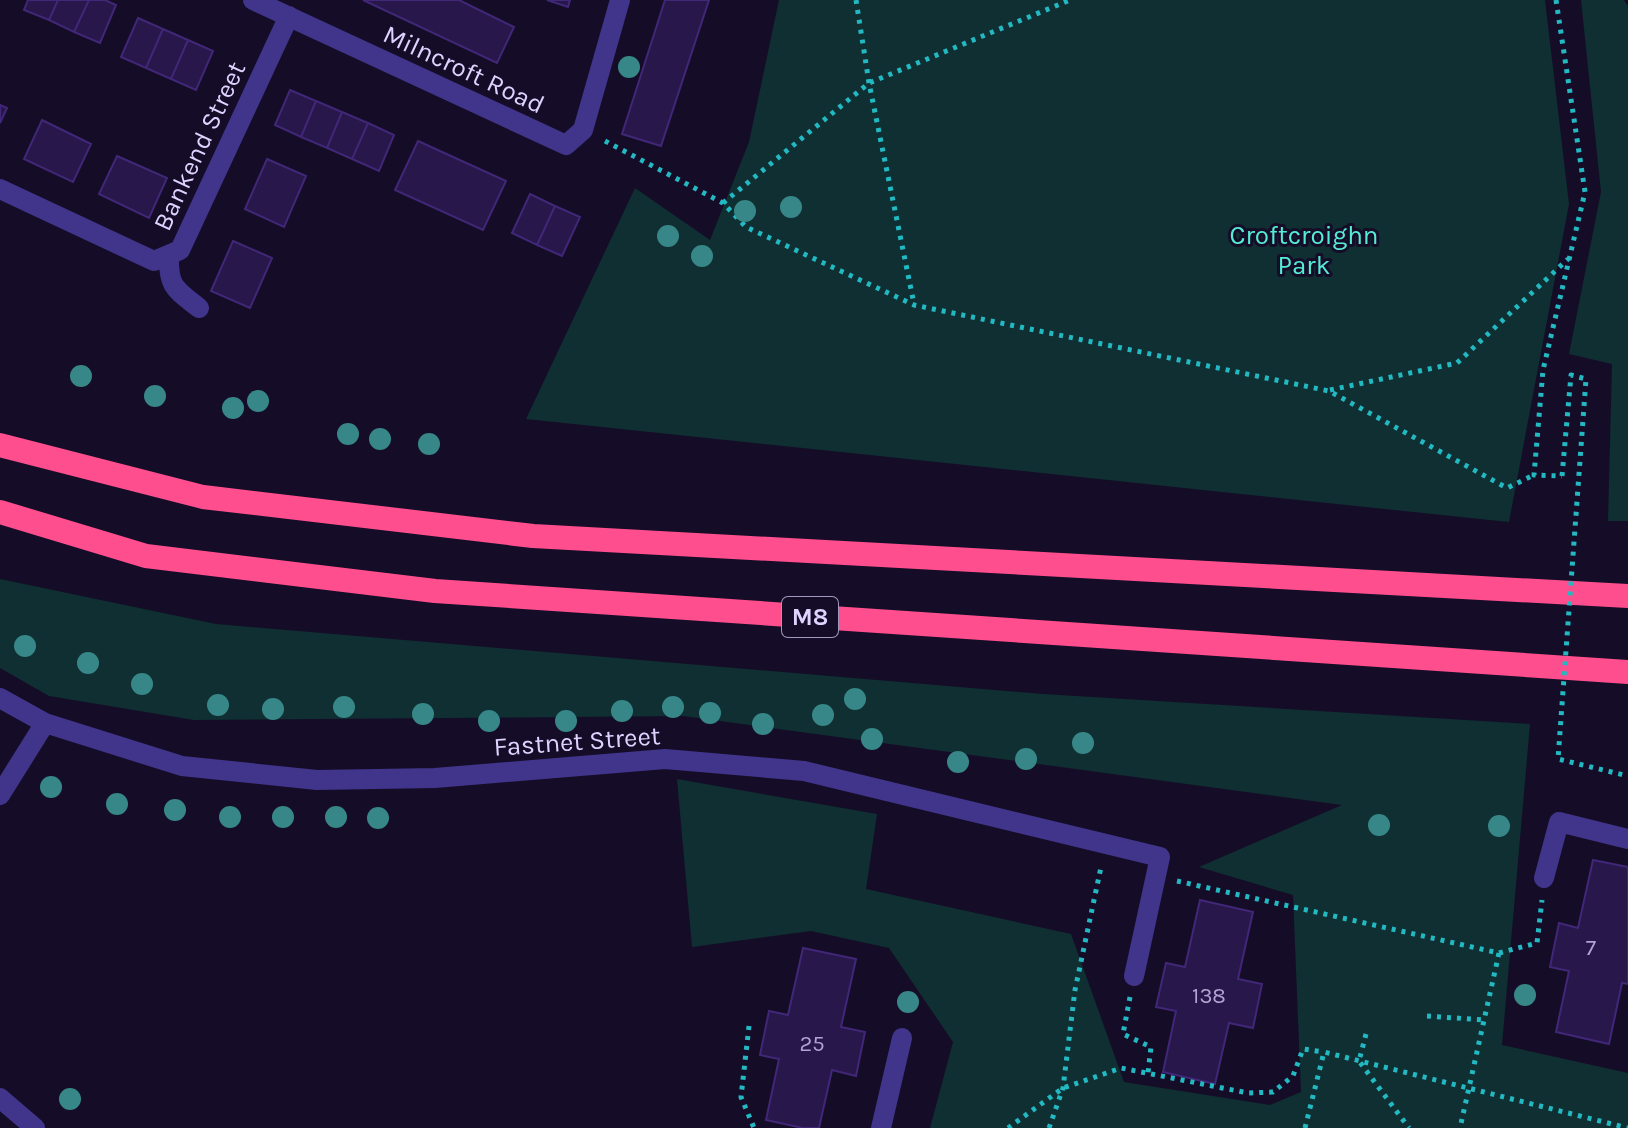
<svg xmlns="http://www.w3.org/2000/svg" width="1628" height="1128" viewBox="0 0 1628 1128" font-family="Karla,sans-serif">
<style>
.green{fill:#0f2f32}
.building{fill:#28174a;stroke:#412778;stroke-width:2}
.lines{fill:none;stroke-linecap:round;stroke-linejoin:round}
.path{stroke:#23b9c3;stroke-width:5;stroke-dasharray:4 6;stroke-linecap:butt}
.minor{stroke:#41348b;stroke-width:20}
.highway{stroke:#ff4e8e;stroke-width:24}
.path-bridge{stroke:#23b9c3;stroke-width:5;stroke-dasharray:4 6;stroke-linecap:butt}
.tree{fill:#388788}
.labels{text-anchor:middle;stroke-width:6;stroke-linejoin:round;paint-order:stroke}
.number-label{font-size:22px;fill:#b0a4d2}
.shield{fill:#150d27;stroke:#a298be;stroke-width:2}
.shield-label{font-size:24px;font-weight:bold;fill:#ded3ff}
.street-label{font-size:26px;fill:#ded3ff;stroke:#150d27}
.park-label{font-size:26px;fill:#54ebd7;stroke:#150d27}
</style>
<rect width="100%" height="100%" fill="#150d27"/>
<path class="green" d="M779,0h766l24,204 -60,318 -983,-103 109,-231 75,52 39,-98z
M1581,0h43l4,6v515h-20l4,-157 -43,-10 32,-162z
M0,579l216,45 827,70 487,30 -28,321 126,28v55h-698l23,-86 -64,-94 -78,-17 -119,16 -15,-168 200,35 -11,75 205,45 53,148 146,23 31,-13 -8,-197 -94,-28 143,-62 -659,-89 -489,4 -145,-24 -49,-28z"/>
<path class="building" d="M28,0h30l-9,20 -25,-10z
M58,0h31l-15,32 -25,-12z
M89,0h16l11,5 -16,38 -26,-11z
M363,0h96l55,27 -17,36z
M547,0h23l-2,7z
M665,0h44l-48,146 -39,-12z
M138,18l25,11 -17,39 -25,-11z
M163,29l25,11 -17,39 -25,-11z
M188,40l25,11 -17,39 -25,-11z
M290,90l26,11 -15,36 -26,-12z
M316,101l26,11 -15,36 -26,-11z
M0,105l7,3 -7,15z
M342,112l26,11 -16,36 -25,-11z
M42,120l49,24 -18,38 -49,-23z
M368,123l26,12 -15,36 -27,-12z
M418,141l88,40 -23,49 -88,-40z
M117,156l50,22 -18,40 -50,-24z
M267,159l39,17 -22,51 -39,-18z
M530,194l25,12 -18,39 -25,-12z
M555,206l25,11 -18,39 -25,-11z
M233,241l39,17 -22,50 -39,-17z
M1593,860l35,7v117l-6,-1 -13,61 -53,-12 13,-61 -19,-4 9,-44 19,5z
M1200,900l53,12 -15,67 24,5 -9,44 -24,-5 -14,61 -52,-12 13,-61 -20,-4 10,-44 19,4z
M803,948l53,11 -15,68 24,5 -9,44 -24,-6 -13,58h-16l-37,-8 13,-61 -19,-4 9,-44 19,4z"/>
<g class="lines">
<path class="path" d="M856,0l13,83 45,221
M1556,0l29,192 -42,178 -9,105 28,1
M605,141l118,62 23,24 168,78 415,86 178,97 27,-13
M723,203l146,-120 201,-83
M1330,390l127,-27 111,-104
M1177,881l322,72 -39,175
M1499,953l38,-10 5,-43
M1130,997l-7,37 28,13 -3,26
M1427,1016l57,4
M749,1026l-8,71 13,31
M1366,1034l-7,27 50,67
M1008,1128l55,-40 58,-20 127,25 25,-1 20,-16 10,-27 21,3
M1049,1128l14,-40 12,-98 26,-123
M1305,1128l19,-76 304,76"/>
<path class="minor" d="M253,0l313,145 17,-15 37,-130
M0,189l154,72 26,-11 109,-234
M169,255c-1,32 6,34 30,53
M0,698l45,25 137,43 135,14 118,-2 230,-19 139,12 356,86 -26,119
M0,795l45,-72
M1544,878l15,-56 69,17
M0,1098l35,30
M881,1128l21,-90"/>
<path class="highway" d="M0,445l203,52 330,39 1095,60
M0,512l146,44 289,35 1193,81"/>
<path class="path-bridge" d="M1562,476l9,-101 15,4 -28,380 70,17"/>
</g>
<g class="tree">
<circle cx="629" cy="67" r="11"/>
<circle cx="791" cy="207" r="11"/>
<circle cx="745" cy="211" r="11"/>
<circle cx="668" cy="236" r="11"/>
<circle cx="702" cy="256" r="11"/>
<circle cx="81" cy="376" r="11"/>
<circle cx="155" cy="396" r="11"/>
<circle cx="258" cy="401" r="11"/>
<circle cx="233" cy="408" r="11"/>
<circle cx="348" cy="434" r="11"/>
<circle cx="380" cy="439" r="11"/>
<circle cx="429" cy="444" r="11"/>
<circle cx="25" cy="646" r="11"/>
<circle cx="88" cy="663" r="11"/>
<circle cx="142" cy="684" r="11"/>
<circle cx="855" cy="699" r="11"/>
<circle cx="218" cy="705" r="11"/>
<circle cx="344" cy="707" r="11"/>
<circle cx="673" cy="707" r="11"/>
<circle cx="273" cy="709" r="11"/>
<circle cx="622" cy="711" r="11"/>
<circle cx="710" cy="713" r="11"/>
<circle cx="423" cy="714" r="11"/>
<circle cx="823" cy="715" r="11"/>
<circle cx="489" cy="721" r="11"/>
<circle cx="566" cy="721" r="11"/>
<circle cx="763" cy="724" r="11"/>
<circle cx="872" cy="739" r="11"/>
<circle cx="1083" cy="743" r="11"/>
<circle cx="1026" cy="759" r="11"/>
<circle cx="958" cy="762" r="11"/>
<circle cx="51" cy="787" r="11"/>
<circle cx="117" cy="804" r="11"/>
<circle cx="175" cy="810" r="11"/>
<circle cx="230" cy="817" r="11"/>
<circle cx="283" cy="817" r="11"/>
<circle cx="336" cy="817" r="11"/>
<circle cx="378" cy="818" r="11"/>
<circle cx="1379" cy="825" r="11"/>
<circle cx="1499" cy="826" r="11"/>
<circle cx="1525" cy="995" r="11"/>
<circle cx="908" cy="1002" r="11"/>
<circle cx="70" cy="1099" r="11"/>
</g>
<g class="labels">
<g class="number-label">
<text x="1591" y="955">7</text>
<text x="1209" y="1003">138</text>
<text x="812" y="1051">25</text>
</g>
<rect class="shield" x="782" y="597" width="56" height="40" rx="6"/>
<g class="shield-label">
<text x="810" y="625">M8</text>
</g>
<g class="street-label">
<text transform="translate(464 69) rotate(25)" y="9">Milncroft Road</text>
<text transform="translate(199 146) rotate(-65)" y="9">Bankend Street</text>
<text transform="translate(577 741) rotate(-4)" y="9">Fastnet Street</text>
</g>
<g class="park-label">
<text x="1304" y="244">Croftcroighn<tspan x="1304" dy="30">Park</tspan></text>
</g>
</g>
</svg>
